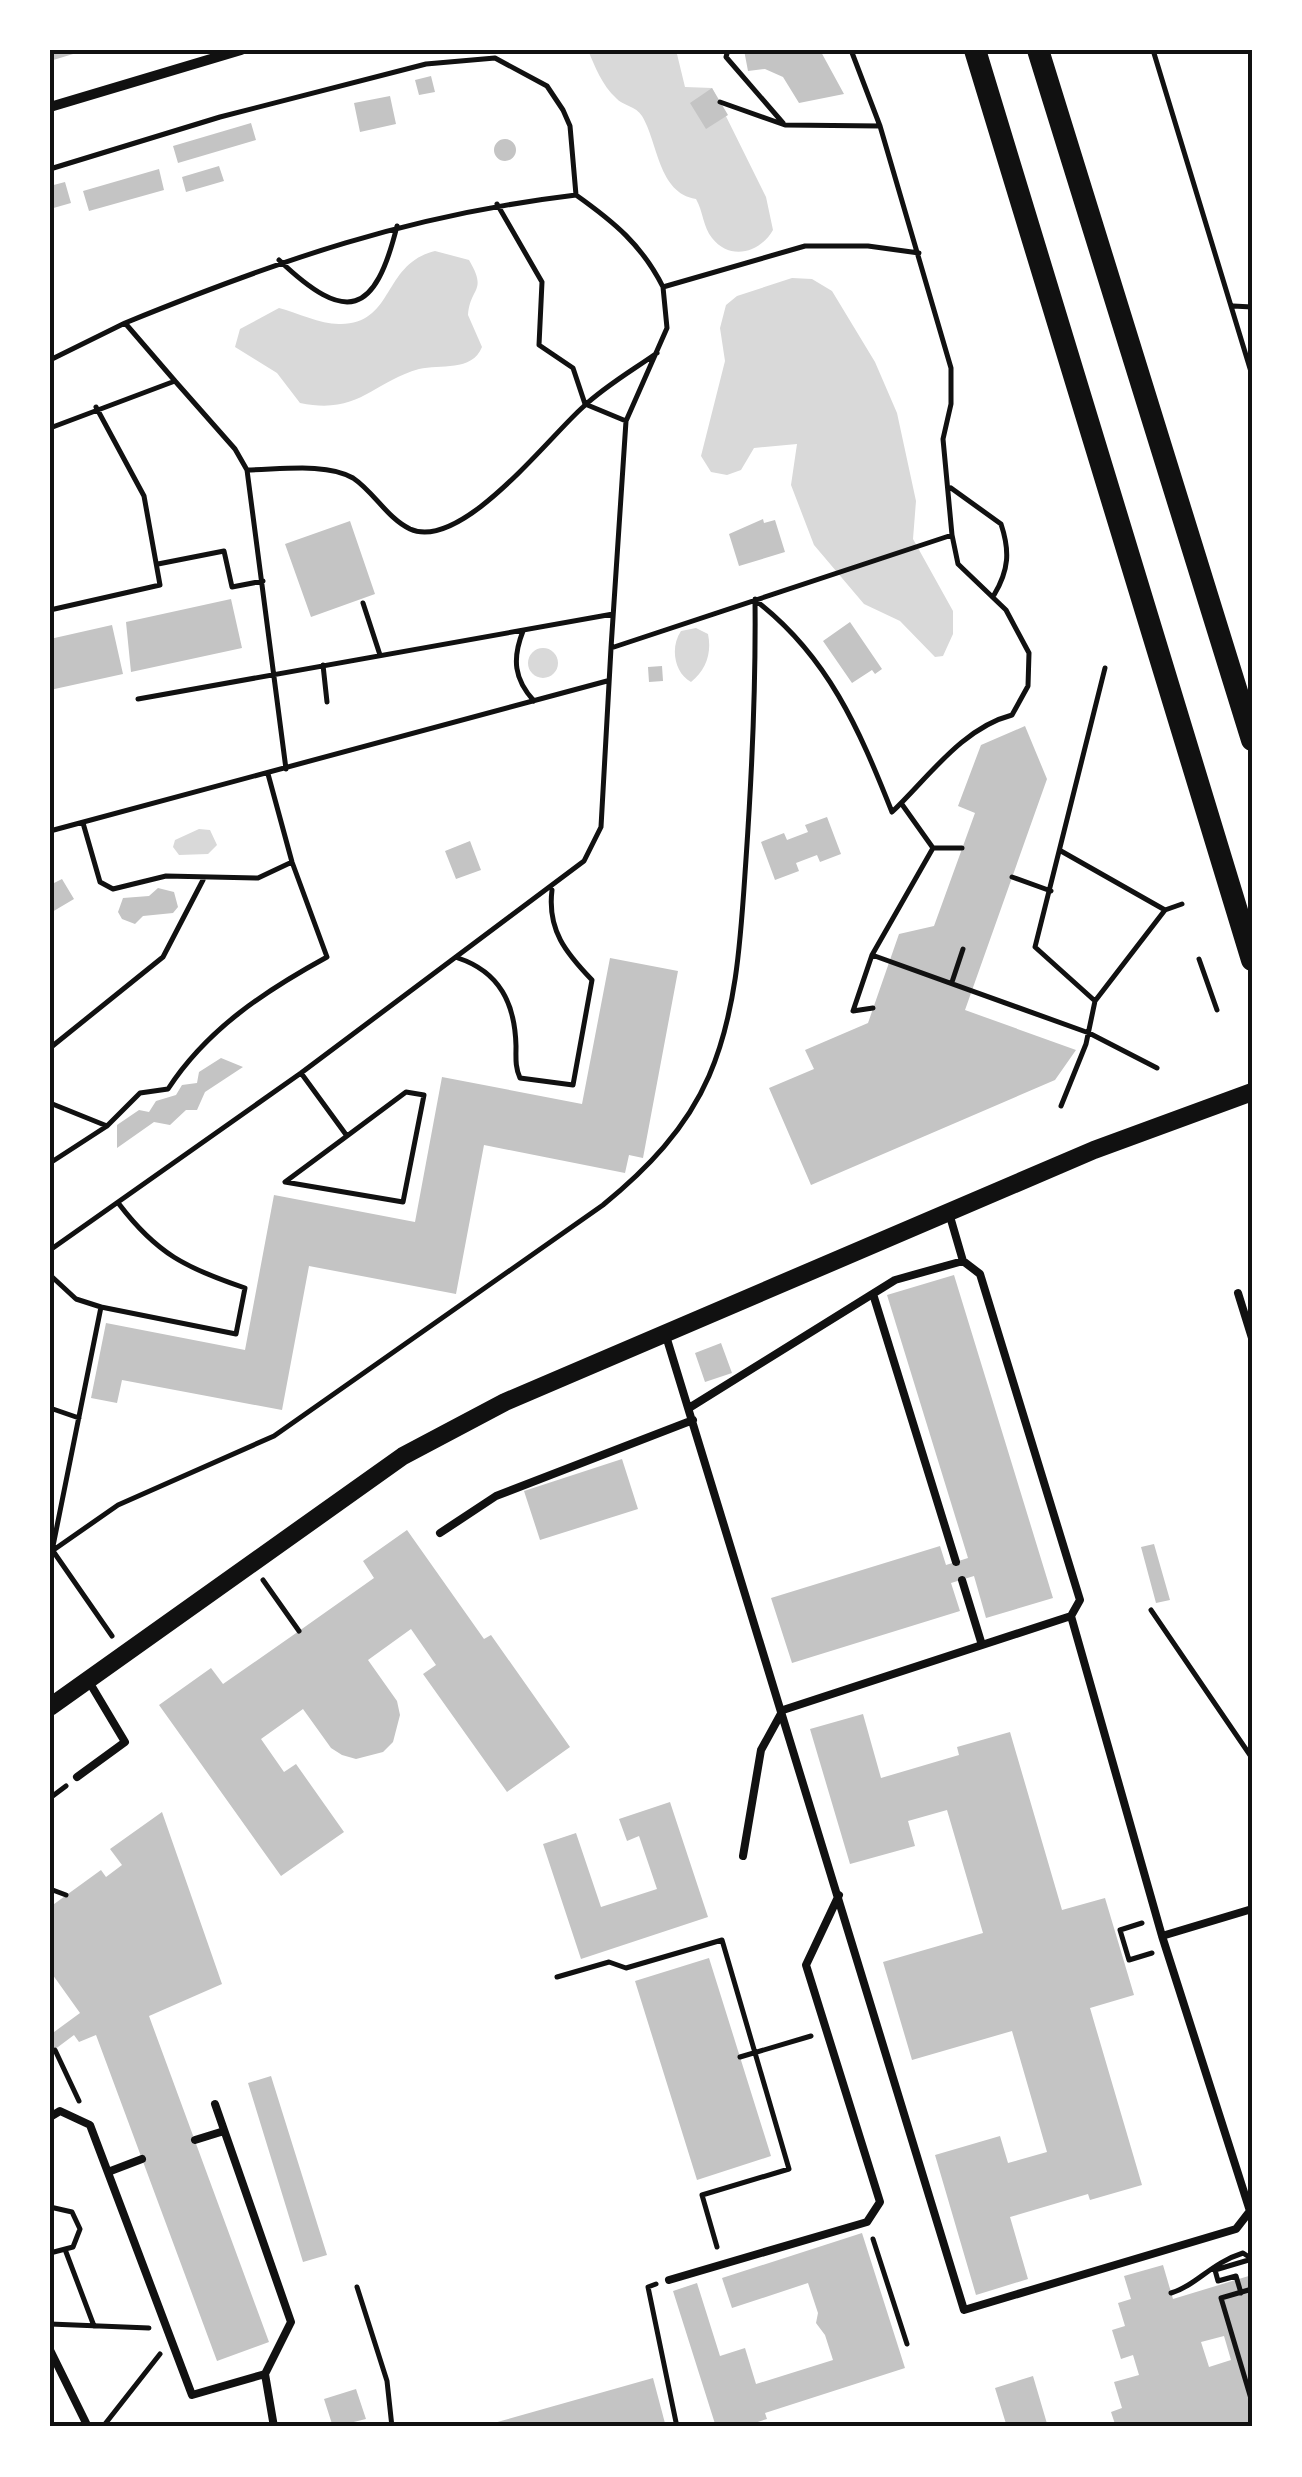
<svg xmlns="http://www.w3.org/2000/svg" width="1302" height="2477" viewBox="0 0 1302 2477" font-family="Roboto,sans-serif">
<style>
.water{fill:#d9d9d9}
.building{fill:#c4c4c4;fill-rule:evenodd}
.lines{fill:none;stroke-linecap:round;stroke-linejoin:round}
.path{stroke:#111;stroke-width:5}
.service{stroke:#111;stroke-width:8}
.minor{stroke:#111;stroke-width:10}
.tertiary{stroke:#111;stroke-width:18}
.primary{stroke:#111;stroke-width:22}
.neatline{fill:none;stroke:#111;stroke-width:4}
</style>
<rect width="100%" height="100%" fill="#fff"/>
<path class="water" d="M588,50h88l9,37 27,1 54,109 7,33c-13,23 -43,31 -61,8 -9,-11 -9,-27 -16,-39 -38,-6 -38,-57 -54,-83 -6,-10 -19,-10 -26,-18 -14,-13 -21,-31 -28,-48z
M435,251l34,9c19,32 1,27 -1,55l14,32c-10,25 -42,17 -63,22 -48,14 -60,46 -119,34l-23,-30 -42,-26 5,-18 39,-21c19,5 43,17 62,16 54,-1 41,-60 94,-73z
M792,278l20,1 20,12 43,71 22,51 19,88 -3,38 40,72v23l-10,22 -8,1 -35,-36 -36,-17 -50,-59 -23,-60 6,-41 -43,4 -13,22 -14,5 -16,-3 -10,-16 24,-95 -5,-33 6,-23 11,-9z
M696,628l12,6c4,19 -2,36 -17,48 -17,-9 -21,-35 -10,-51z
M528 663a15 15 0 1 1 30 0a15 15 0 1 1-30 0Z
M199,829l11,1 7,15 -9,9 -29,1 -6,-8 2,-7z"/>
<path class="building" d="M50,50h33v1l-33,10z
M744,50h76l24,44 -45,9 -16,-26 -18,-8 -17,2z
M431,76l4,16 -16,3 -4,-15z
M712,88l16,27 -22,14 -16,-26z
M390,96l6,28 -36,8 -6,-29z
M251,123l5,17 -78,23 -5,-17z
M494 150a11 11 0 1 1 22 0a11 11 0 1 1-22 0Z
M219,166l5,15 -38,11 -4,-15z
M159,169l5,21 -75,21 -6,-20z
M65,182l6,21 -21,6v-23z
M763,519l1,4 11,-3 10,32 -46,14 -10,-32z
M350,521l25,73 -64,23 -26,-73z
M231,599l11,49 -111,24 -5,-50z
M850,622l32,47 -7,5 -3,-4 -20,13 -29,-42z
M112,625l11,49 -73,16v-51z
M662,666l1,15 -14,1 -1,-15z
M1025,726l22,53 -82,231 111,40 -21,30 -244,105 -42,-97 45,-19 -9,-19 63,-27 31,-89 35,-8 41,-113 -17,-7 23,-61z
M827,817l14,37 -21,8 -3,-7 -21,8 3,8 -24,9 -14,-38 23,-9 3,7 21,-8 -3,-7z
M470,841l11,29 -25,9 -11,-28z
M62,879l12,20 -22,13 -2,-27z
M158,888l16,4 4,15 -5,6 -30,3 -8,8 -13,-5 -4,-7 5,-14 26,-2z
M610,958l68,13 -35,187 -14,-3 -4,18 -141,-28 -28,149 -147,-28 -27,144 -160,-30 -5,23 -26,-5 15,-75 139,27 29,-155 141,27 27,-145 140,27z
M221,1058l22,9 -38,25 -8,18h-11l-16,15 -16,-3 -37,26v-23l22,-15 10,2 7,-11 20,-6 6,-10 15,-2 2,-11z
M954,1275l99,323 -67,20 -12,-42 -23,7 9,28 -168,52 -21,-65 169,-52 6,19 22,-7 -81,-263z
M721,1343l11,30 -27,9 -10,-29z
M622,1459l16,50 -98,31 -16,-49z
M407,1530l77,109 7,-4 79,112 -63,45 -84,-118 13,-9 -25,-36 -43,31 29,41 3,14 -7,27 -10,10 -27,7 -14,-4 -11,-7 -28,-39 -42,30 23,33 12,-8 48,68 -63,44 -122,-171 52,-37 12,16 76,-53 75,-53 -11,-17z
M1154,1544l16,56 -14,3 -15,-56z
M863,1714l18,64 78,-23 -2,-8 53,-15 52,178 43,-12 29,97 -44,13 52,177 -52,15 -2,-6 -78,23 18,62 -52,16 -41,-140 65,-19 8,27 39,-11 -35,-121 -100,29 -29,-98 100,-29 -36,-123 -39,11 7,25 -65,18 -40,-135z
M670,1802l38,115 -127,42 -38,-115 33,-11 25,74 56,-18 -18,-53 -12,5 -8,-22z
M162,1812l60,172 -73,32 120,326 -52,19 -121,-326 -17,7 -5,-7 -24,18v-18l30,-22 -30,-42v-64l51,-37 5,7 16,-12 -12,-16z
M709,1958l62,198 -74,24 -62,-199z
M271,2076l56,179 -24,7 -55,-179z
M862,2233l43,135 -140,45 2,6 -25,8h-26l-43,-136 24,-8 23,73 25,-8 11,36 77,-24 -8,-25 -9,-12 2,-10 -10,-30 -76,25 -10,-30z
M1163,2265l10,34 79,-24v152h-136l-5,-15 11,-4 -8,-26 25,-7 -6,-20 -12,4 -9,-29 13,-4 -7,-23 13,-4 -7,-23zM1224,2336l7,24 -22,7 -8,-25z
M1033,2376l15,51h-41l-12,-39z
M653,2378l13,49h-182l-1,-1z
M356,2389l10,30 -33,8 -9,-28z"/>
<g class="lines">
<path class="path" d="M728,50l-2,7 57,66
M851,50l29,76
M1153,50l99,325
M720,102l65,23 95,1 71,242v36l-8,35 9,96
M50,169l170,-52 206,-53 69,-6 52,28 16,24 7,16 6,69
M497,204l45,78 -3,63 34,23 12,36 41,17
M279,260c68,65 96,55 118,-34
M1233,306l19,1
M50,360l75,-37
M175,381l60,68 12,21 39,299
M50,428l125,-47 -50,-58c154,-63 284,-108 451,-128 38,27 66,50 87,92l142,-41h63l51,7
M247,470c30,0 79,-8 106,8 21,14 34,40 57,51 51,23 138,-91 173,-122 22,-21 50,-37 74,-54
M951,488l50,36c9,27 8,46 -7,71
M158,564l66,-13 8,36 31,-6
M363,603l17,52
M50,610l110,-25 -16,-89 -48,-89
M523,631c-11,28 -9,48 11,70
M611,648l15,-227 41,-93 -4,-41
M323,665l4,37
M138,699l475,-85
M901,803l32,45h29
M83,823l17,59 13,7 53,-13 92,2 34,-16
M50,831l557,-150
M933,848l-61,107 217,78 68,35
M1061,851l104,59 17,-6
M1012,877l39,14
M872,955l-19,56 20,-3
M458,958c42,14 57,46 58,88 0,12 -1,21 4,32l53,7 19,-105c-26,-27 -45,-50 -40,-90
M1199,959l18,51
M952,982l11,-33
M1095,1001l-60,-54 70,-279
M50,1048l113,-91 40,-77
M301,1073l46,63 -62,46 118,20 21,-107 -18,-3 -59,44
M50,1103l57,23 -57,37
M1061,1106l25,-62 9,-43 70,-91
M107,1126l33,-33 28,-4c39,-60 97,-98 159,-132l-35,-95 -24,-88
M119,1204c38,50 67,64 126,84l-9,46 -135,-27 -49,244 66,-46 156,-69 329,-231c44,-36 83,-76 106,-129 29,-67 32,-145 37,-217 6,-87 10,-173 9,-260
M50,1250l251,-177 283,-212 17,-34 10,-179 341,-113 6,29 48,46 23,43 -1,33 -16,29c-50,13 -84,63 -120,97 -33,-83 -64,-156 -137,-212
M50,1275l26,24 25,8
M50,1408l29,10
M53,1551l59,85
M263,1580l36,51
M1151,1610l101,148
M50,1798l16,-12
M50,1889l16,6
M1142,1923l-22,7 9,30 23,-7
M557,1977l52,-15 17,6 96,-28 67,229 -87,26 15,52
M55,2050l24,51
M740,2057l71,-21
M50,2207l22,5 8,17 -7,18 -23,6
M873,2239l34,105
M66,2252l28,74
M656,2284l-8,3 29,140
M357,2287l30,94 5,46
M1252,2289l-31,9 31,104
M1171,2293c26,-8 40,-30 72,-40l9,6
M1241,2293l-5,-17 -18,5 -3,-11 37,-11
M50,2324l99,4
M105,2424l55,-70"/>
<path class="service" d="M949,1213l14,48
M1238,1293l14,45
M873,1294l83,268
M666,1336l298,974 272,-81 14,-18 -88,-275 -91,-320 9,-16 -100,-326 -17,-13 -68,19 -206,128
M440,1533l56,-37 197,-76
M962,1580l20,65
M77,1777l48,-35 -37,-62
M743,1856l18,-106 22,-40 288,-94
M1162,1936l90,-27
M50,2117l10,-6 30,14 102,270 73,-21 26,-52 -76,-218
M195,2140l29,-9
M108,2172l34,-13
M669,2280l198,-58 13,-20 -74,-237 33,-70
M50,2350l38,77
M265,2374l9,53"/>
<path class="minor" d="M50,107l191,-57"/>
<path class="tertiary" d="M50,1707l353,-251 102,-54 589,-252 158,-58"/>
<path class="primary" d="M975,50l277,910
M1038,50l214,690"/>
</g>
<rect width="1302" height="2477" fill="none" stroke="#ffffff" stroke-width="105"/>
<rect x="52" y="52" width="1198" height="2372" class="neatline"/>
</svg>
